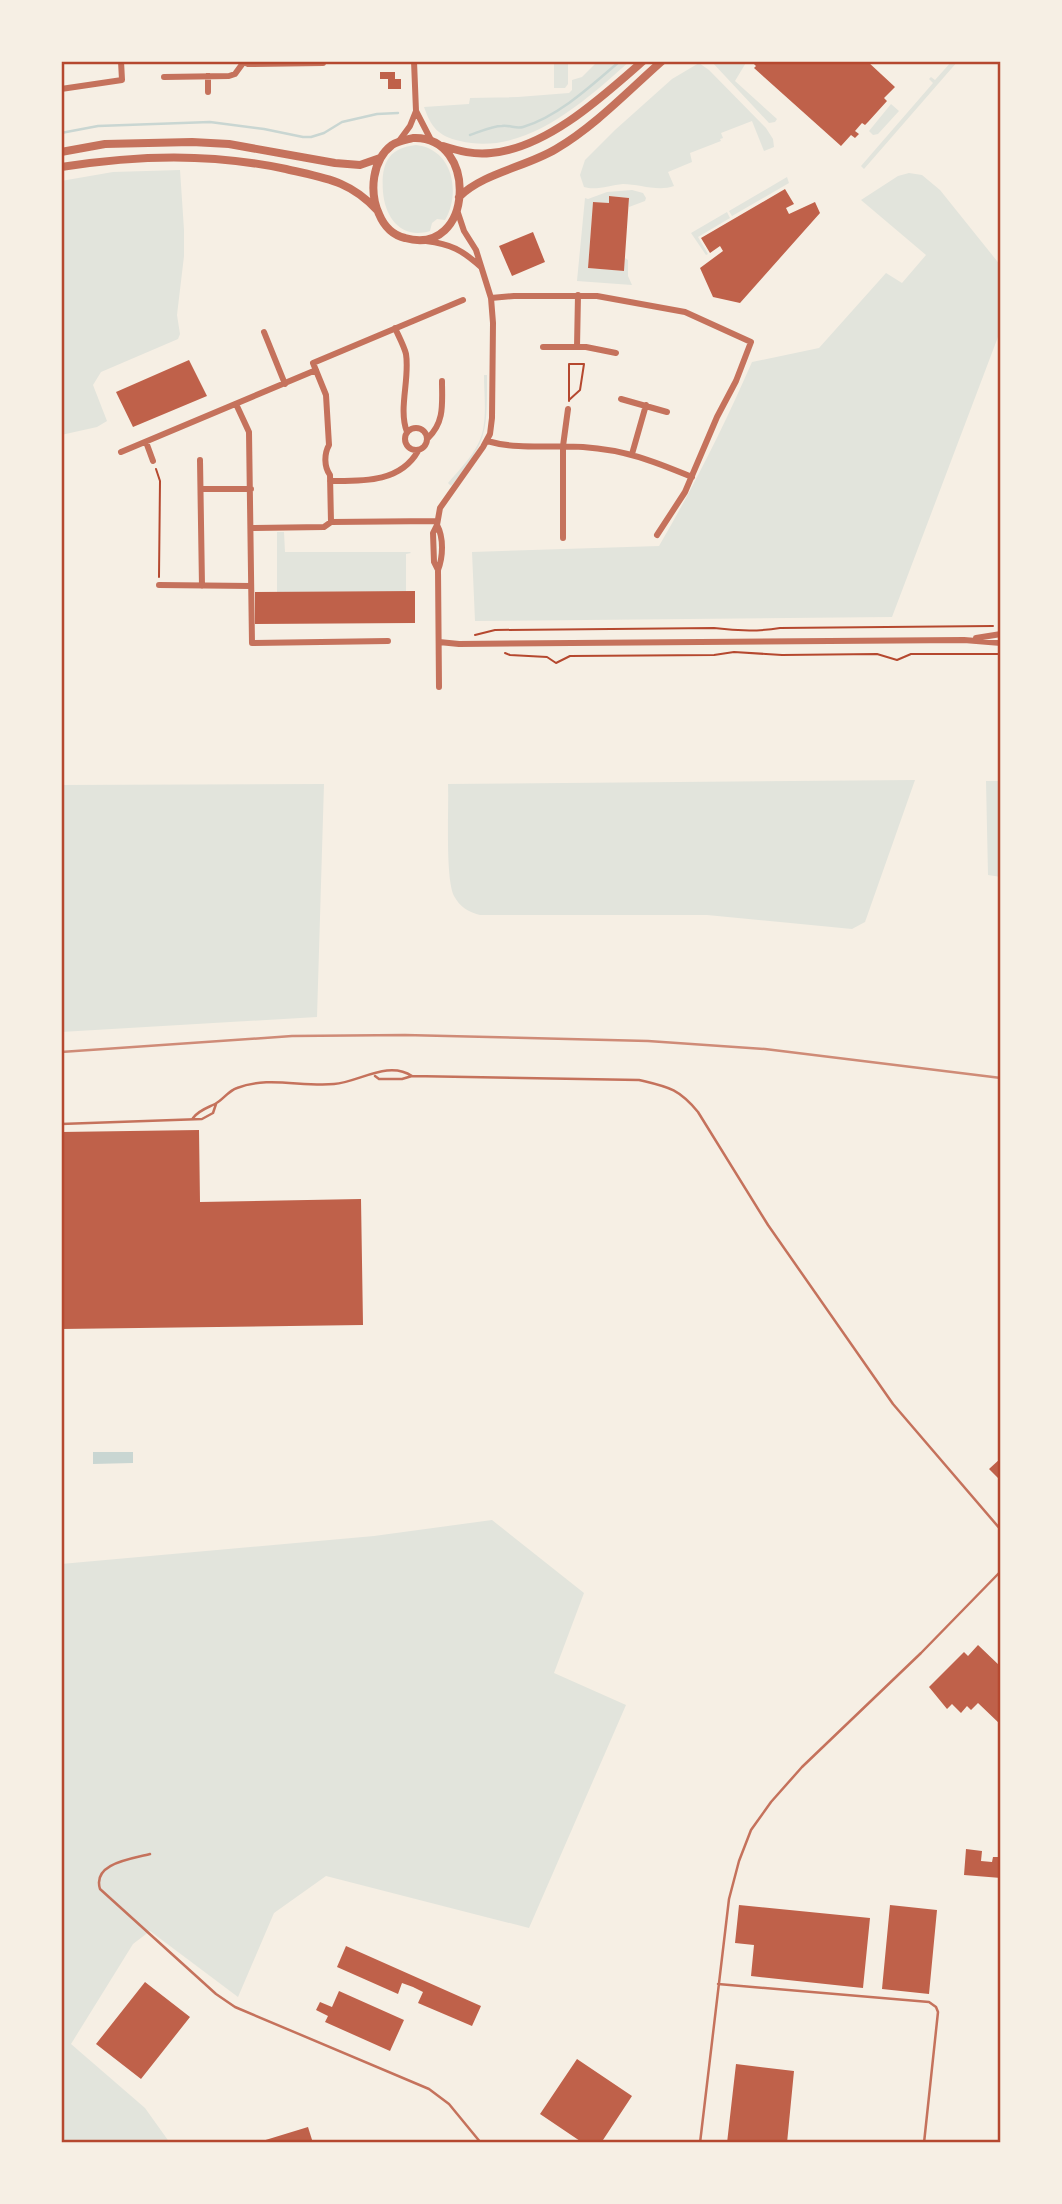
<svg xmlns="http://www.w3.org/2000/svg" width="1062" height="2204" viewBox="0 0 1062 2204" font-family="Helvetica,sans-serif">
<style>
.green{fill:#e2e4dc}
.water{fill:#c9d6d2}
.lines{fill:none;stroke-linecap:round;stroke-linejoin:round}
.stream{stroke:#c9d6d2;stroke-width:2.5}
.building{fill:#bf614a}
.path{stroke:#b5482f;stroke-width:2}
.service{stroke:#c5725c;stroke-width:2.5}
.minor{stroke:#c5725c;stroke-width:6}
.tertiary{stroke:#c5725c;stroke-width:8}
.rail{stroke:#cf8b77;stroke-width:2.5}
.neatline{fill:none;stroke:#b5482f;stroke-width:2.5}
</style>
<rect width="100%" height="100%" fill="#f6efe4"/>
<path class="green" d="M554,61h14v23l-3,4h-11z
M598,61h32c-44,39 -105,96 -170,80 -22,-5 -29,-14 -36,-34l45,-3 1,-6 48,-1 51,-4 3,-3v-10l10,-3z
M711,61h36l-12,20 42,38 -2,3 -6,1z
M952,61h6l-94,108 -3,-3 72,-83 -4,-4 2,-2 4,3z
M699,63l10,7 57,58 7,11 1,8 -10,4 -12,-30 -31,12 2,5 -3,1 1,2 -31,12 2,9 -24,10 6,14c-16,6 -35,-2 -51,-2 -13,1 -27,7 -39,3l-4,-12 5,-15 30,-30 57,-51z
M891,104l8,7 -21,23 -5,1 -4,-4z
M416,145c37,4 45,48 29,75l-8,-1 -5,4 -2,8c-29,9 -45,-14 -47,-39 -2,-27 4,-44 33,-47z
M180,170l4,60v26l-7,59 3,19 -2,5 -77,33 -8,13 14,36 -10,6 -36,8v-254l52,-9z
M909,173l13,2 18,15 61,76v63l-109,288 -417,4 -3,-69 187,-6c35,-60 65,-120 93,-184l67,-14 67,-75 16,10 24,-28 -65,-55 37,-24z
M787,177l2,6 -57,33 -3,-5z
M632,190l11,3 3,5 -1,3 -16,6v-9l-19,-2 -1,7 -16,-1 -5,66 36,3 1,-13 3,2v16l4,9 -55,-4 8,-83 3,1 19,-7z
M727,212l3,6 -32,19 10,17 -2,1 -15,-22z
M484,375h3c0,57 1,66 -36,111l-3,-3c11,-13 24,-26 31,-41 9,-19 5,-46 5,-67z
M277,532h7l1,20h125l1,1 -5,1v37l-129,1z
M915,780l-50,142 -13,7 -145,-14h-227c-12,-3 -20,-8 -26,-19 -9,-19 -5,-88 -6,-112z
M986,781h15v96l-13,-2z
M324,784l-7,233 -256,15v-247z
M492,1520l92,73 -30,80 72,32 -97,223 -203,-52 -52,37 -36,84 -88,-66 -17,13 -62,100 74,64 25,35h-109v-579l313,-28z"/>
<path class="water" d="M93,1452h40v11l-40,1z"/>
<g class="lines">
<path class="stream" d="M61,133l37,-7 112,-4 54,7 39,8h8l13,-4 18,-11 35,-8 21,-1
M470,135c10,-3 21,-9 32,-9 8,-1 14,3 21,1 36,-11 69,-42 97,-66"/>
</g>
<path class="building" d="M751,61h116l28,26 -11,11 3,3 -19,21 -3,3 -3,-2 -7,8 4,3 -4,4 -4,-3 -10,11 -87,-78 2,-2z
M380,72h15v7h6v10h-13v-10h-8z
M785,189l9,15 -8,4 3,6 26,-12 5,11 -80,90 -27,-6 -13,-29 23,-17 -3,-5 -10,7 -9,-15z
M609,196l20,2 -5,73 -36,-3 5,-66 16,1z
M533,232l12,30 -33,14 -13,-30z
M189,360l18,36 -74,31 -17,-35z
M415,591v32l-160,1v-32z
M199,1130l1,72 161,-3 2,126 -302,4v-197z
M1001,1458v23l-12,-12z
M978,1645l23,22v58l-23,-22 -7,7 -4,-4 -6,7 -9,-9 -5,5 -18,-22 35,-35 4,4z
M966,1849l16,2 -1,10 11,1 1,-5h8v21l-37,-3z
M739,1905l131,13 -7,70 -112,-12 3,-31 -19,-2z
M890,1905l47,5 -8,84 -47,-5z
M346,1946l135,60 -9,20 -54,-23 5,-11 -10,-5 -11,-4 -4,11 -61,-27z
M145,1982l45,35 -49,62 -45,-35z
M339,1991l65,29 -14,31 -65,-29 3,-6 -12,-6 4,-8 12,5z
M577,2059l55,37 -31,47h-18l-43,-29z
M736,2064l58,7 -7,72h-60z
M308,2127l5,16h-54v-1z"/>
<g class="lines">
<path class="path" d="M569,400l11,-10 4,-26h-15v37
M156,469l4,12 -1,96
M475,635l20,-5 219,-2c23,3 43,4 66,0l213,-2
M505,653l5,2 37,2 9,6 14,-7 144,-1 20,-3 48,3 95,-1 20,6 14,-6h90"/>
<path class="service" d="M375,1076l4,3h23l10,-3
M193,1118c6,-8 14,-10 22,-14 8,-4 13,-13 22,-16 30,-12 65,-1 97,-4 25,-2 54,-24 78,-8l227,4c29,7 39,8 59,32l70,113 125,179 108,126
M61,1124l141,-5 11,-6 3,-9
M150,1854c-18,5 -58,9 -50,35l116,105 19,13 194,82 20,15 32,39
M718,1984l211,18 7,5 2,5 -14,131
M700,2143l29,-244 10,-38 12,-31 20,-28 31,-35 119,-114 80,-82"/>
<path class="minor" d="M241,61l7,3 75,-1v-2
M414,61l2,50 15,29
M164,77l65,-1 6,-2 8,-11
M61,89l61,-9 -1,-19
M208,92v-16
M399,141l11,-15 6,-15
M426,241c25,3 36,9 55,26
M491,298l23,-2h83l88,16 66,30 -15,39 -19,36 -32,75 -28,43
M395,328c4,9 9,18 11,26 4,25 -8,55 1,78
M264,332l21,52
M543,347h43l30,6
M577,347l1,-52
M621,399l46,13
M236,404l13,28 3,211 136,-2
M405 439a11 11 0 1 1 22 0a11 11 0 1 1-22 0Z
M428,438c17,-16 14,-35 14,-57
M487,441c31,9 64,4 96,6 43,3 70,14 109,30
M146,442l7,19
M121,452l195,-82
M632,454l14,-49
M200,460l2,126
M330,481c32,0 70,2 88,-30
M201,489h50
M331,522l-1,-47c-6,-8 -6,-21 -1,-30l-3,-50 -13,-32 150,-63
M437,525c7,13 6,32 1,45l1,117
M252,528l72,-1 7,-5 106,-1
M563,538v-92l5,-37
M438,570l-4,-8 -1,-29 4,-8 3,-17 43,-61 7,-13 2,-16 1,-95 -2,-25 -15,-48 -12,-19 -6,-18
M159,585l92,1
M976,638l25,-4
M439,642l20,2 505,-4 37,3"/>
<path class="tertiary" d="M413,138c66,-3 61,120 -8,100 -13,-3 -21,-12 -26,-24 -10,-22 -7,-54 13,-69 6,-4 14,-5 21,-7z
M443,146c16,5 31,9 48,7 56,-5 111,-56 152,-92
M61,152l44,-8 87,-2 37,2 106,19 25,2 20,-7
M61,167c78,-12 148,-14 225,2 38,9 63,11 91,41
M459,197c24,-24 67,-30 97,-48 39,-23 72,-58 106,-88"/>
<path class="rail" d="M61,1052l231,-16 113,-1 243,6 117,8 236,29"/>
</g>
<rect width="1062" height="2204" fill="none" stroke="#f6efe4" stroke-width="126"/>
<rect x="63" y="63" width="936" height="2078" class="neatline"/>
</svg>
